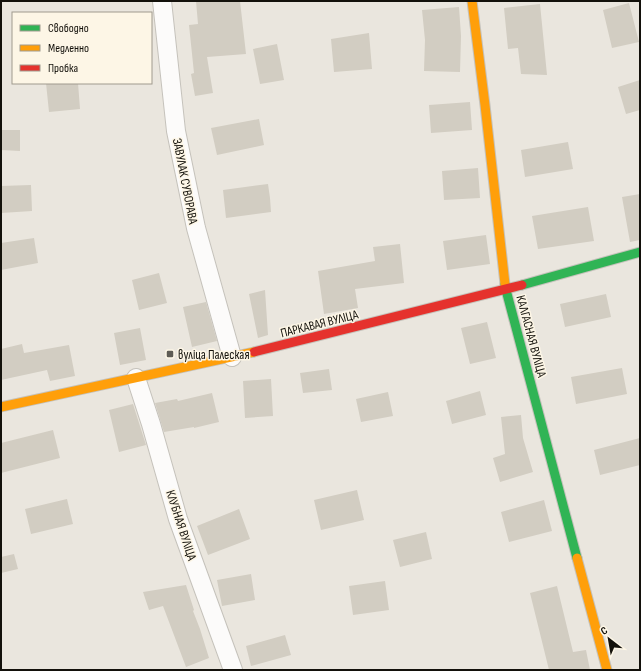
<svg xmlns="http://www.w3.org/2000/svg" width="641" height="671" viewBox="0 0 641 671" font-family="'Sofia Sans Condensed',sans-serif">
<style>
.building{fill:#d2cdc2}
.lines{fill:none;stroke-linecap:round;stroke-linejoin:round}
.street-casing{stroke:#c5c2bb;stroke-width:20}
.fast-casing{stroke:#c5c2bb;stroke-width:11}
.slow-casing{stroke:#c5c2bb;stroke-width:11}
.jam-casing{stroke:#c5c2bb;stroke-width:11}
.street{stroke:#fcfbfa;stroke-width:18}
.fast{stroke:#30b455;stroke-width:9}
.slow{stroke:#ff9f0a;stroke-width:9}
.jam{stroke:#e5322d;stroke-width:9}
.poi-dot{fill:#5e5c55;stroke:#fdf6e6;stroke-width:1.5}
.labels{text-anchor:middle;stroke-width:3;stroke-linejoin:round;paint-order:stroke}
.street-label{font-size:13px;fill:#13110b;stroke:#fdf6e6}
.poi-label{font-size:13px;fill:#13110b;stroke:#fdf6e6;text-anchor:start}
</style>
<rect width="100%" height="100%" fill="#eae6de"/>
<path class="building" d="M196,1h44l6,53 -39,3 6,36 -18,3 -4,-22 3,-1 -5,-48 9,-1z
M629,3l10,39 -27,6 -9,-38z
M540,4l7,71 -26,-1 -3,-26 -10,1 -4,-41z
M459,7l2,29 -1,36 -36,-1 1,-31 -3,-30z
M369,33l3,36 -38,3 -3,-33z
M277,44l7,36 -24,4 -7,-35z
M640,80v30l-14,4 -8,-27z
M46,83h32l2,26 -31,3z
M470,102l2,28 -41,3 -2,-28z
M259,119l5,26 -47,10 -6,-27z
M1,130h19v21l-19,-1z
M568,142l5,27 -48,8 -4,-27z
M478,168l2,30 -36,2 -2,-29z
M268,184l2,14 1,14 -45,6 -3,-28z
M31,185l1,26 -31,2v-27z
M640,194v46l-10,2 -8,-45z
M588,207l6,34 -56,8 -6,-33z
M486,235l4,29 -43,6 -4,-29z
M34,238l4,25 -37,7v-27z
M400,244l4,39 -49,6 3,19 -34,6 -6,-43 57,-10 -2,-14z
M159,273l8,30 -28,7 -7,-30z
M265,290l3,45 -10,3 -9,-44z
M606,294l5,23 -46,10 -5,-23z
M206,302l11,39 -25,6 -9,-40z
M487,322l9,36 -26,6 -9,-36z
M140,328l6,32 -26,5 -6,-32z
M22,344l2,9 45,-8 6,31 -25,5 -3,-11 -46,10v-31z
M622,368l5,26 -51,10 -5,-27z
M329,369l3,21 -29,3 -3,-20z
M271,379l2,37 -28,2 -2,-37z
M480,391l6,24 -34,9 -6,-23z
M388,392l5,24 -32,6 -5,-23z
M212,393l7,29 -25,6v-1l-30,5 -9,-29 22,-4 1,2z
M133,404l13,41 -27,7 -10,-42z
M521,415l2,23 10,34 -33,10 -7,-24 12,-4 -4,-37z
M53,430l7,28 -59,15v-30z
M640,438v27l-40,10 -6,-25z
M357,490l7,30 -43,10 -7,-30z
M67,499l6,25 -42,10 -6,-25z
M544,500l8,31 -43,11 -8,-30z
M239,509l11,30 -42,16 -11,-29z
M426,532l6,27 -32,8 -7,-27z
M14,554l4,15 -17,4v-16z
M251,574l4,26 -33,6 -5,-26z
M385,581l4,29 -36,5 -4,-29z
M186,585l8,25 -1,1 7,18 9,29 -23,9 -23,-61 -14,4 -6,-18z
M557,586l16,66 13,-2 4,20h-41l-19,-77z
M285,635l6,20 -40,11 -5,-20z"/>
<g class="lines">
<g class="street-casing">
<path id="street" d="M162,1l14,130 20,97 36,129
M136,378l15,46 27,95 55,151"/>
</g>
<g class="fast-casing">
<path id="fast" d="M505,284l1,6 71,268
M522,285l118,-33"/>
</g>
<g class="slow-casing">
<path id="slow" d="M472,1l13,104 20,179
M1,407l253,-55
M577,558l30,112"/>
</g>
<g class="jam-casing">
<path id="jam" d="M254,352l268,-67"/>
</g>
<use href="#street" class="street"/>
<use href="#fast" class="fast"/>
<use href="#slow" class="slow"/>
<use href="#jam" class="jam"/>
</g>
<rect class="poi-dot" x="166" y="350" width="8" height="8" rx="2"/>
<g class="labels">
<g class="street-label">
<text transform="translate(186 181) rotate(79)" y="5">ЗАВУЛАК СУВОРАВА</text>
<text transform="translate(319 323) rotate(-14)" y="5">ПАРКАВАЯ ВУЛІЦА</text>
<text transform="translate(532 336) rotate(75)" y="5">КАЛГАСНАЯ ВУЛІЦА</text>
<text transform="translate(182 525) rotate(72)" y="5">КЛУБНАЯ ВУЛІЦА</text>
</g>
<g class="poi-label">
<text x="178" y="359">вуліца Палеская</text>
</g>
</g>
<rect width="641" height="671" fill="none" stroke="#13110b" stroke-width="4"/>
<rect x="12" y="12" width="140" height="72" fill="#fdf6e6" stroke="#9f9a8e"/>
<rect x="20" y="25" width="20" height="6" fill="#30b455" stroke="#9f9a8e"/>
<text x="48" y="32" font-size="12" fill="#13110b">Свободно</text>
<rect x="20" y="45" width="20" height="6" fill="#ff9f0a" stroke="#9f9a8e"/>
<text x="48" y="52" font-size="12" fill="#13110b">Медленно</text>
<rect x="20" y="65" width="20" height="6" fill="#e5322d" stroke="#9f9a8e"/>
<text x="48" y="72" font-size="12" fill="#13110b">Пробка</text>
<g transform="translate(609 639) rotate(329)" stroke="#fdf6e6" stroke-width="3" paint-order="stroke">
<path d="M0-3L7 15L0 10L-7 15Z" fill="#13110b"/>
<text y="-6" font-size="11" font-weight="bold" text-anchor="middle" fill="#13110b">С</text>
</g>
</svg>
